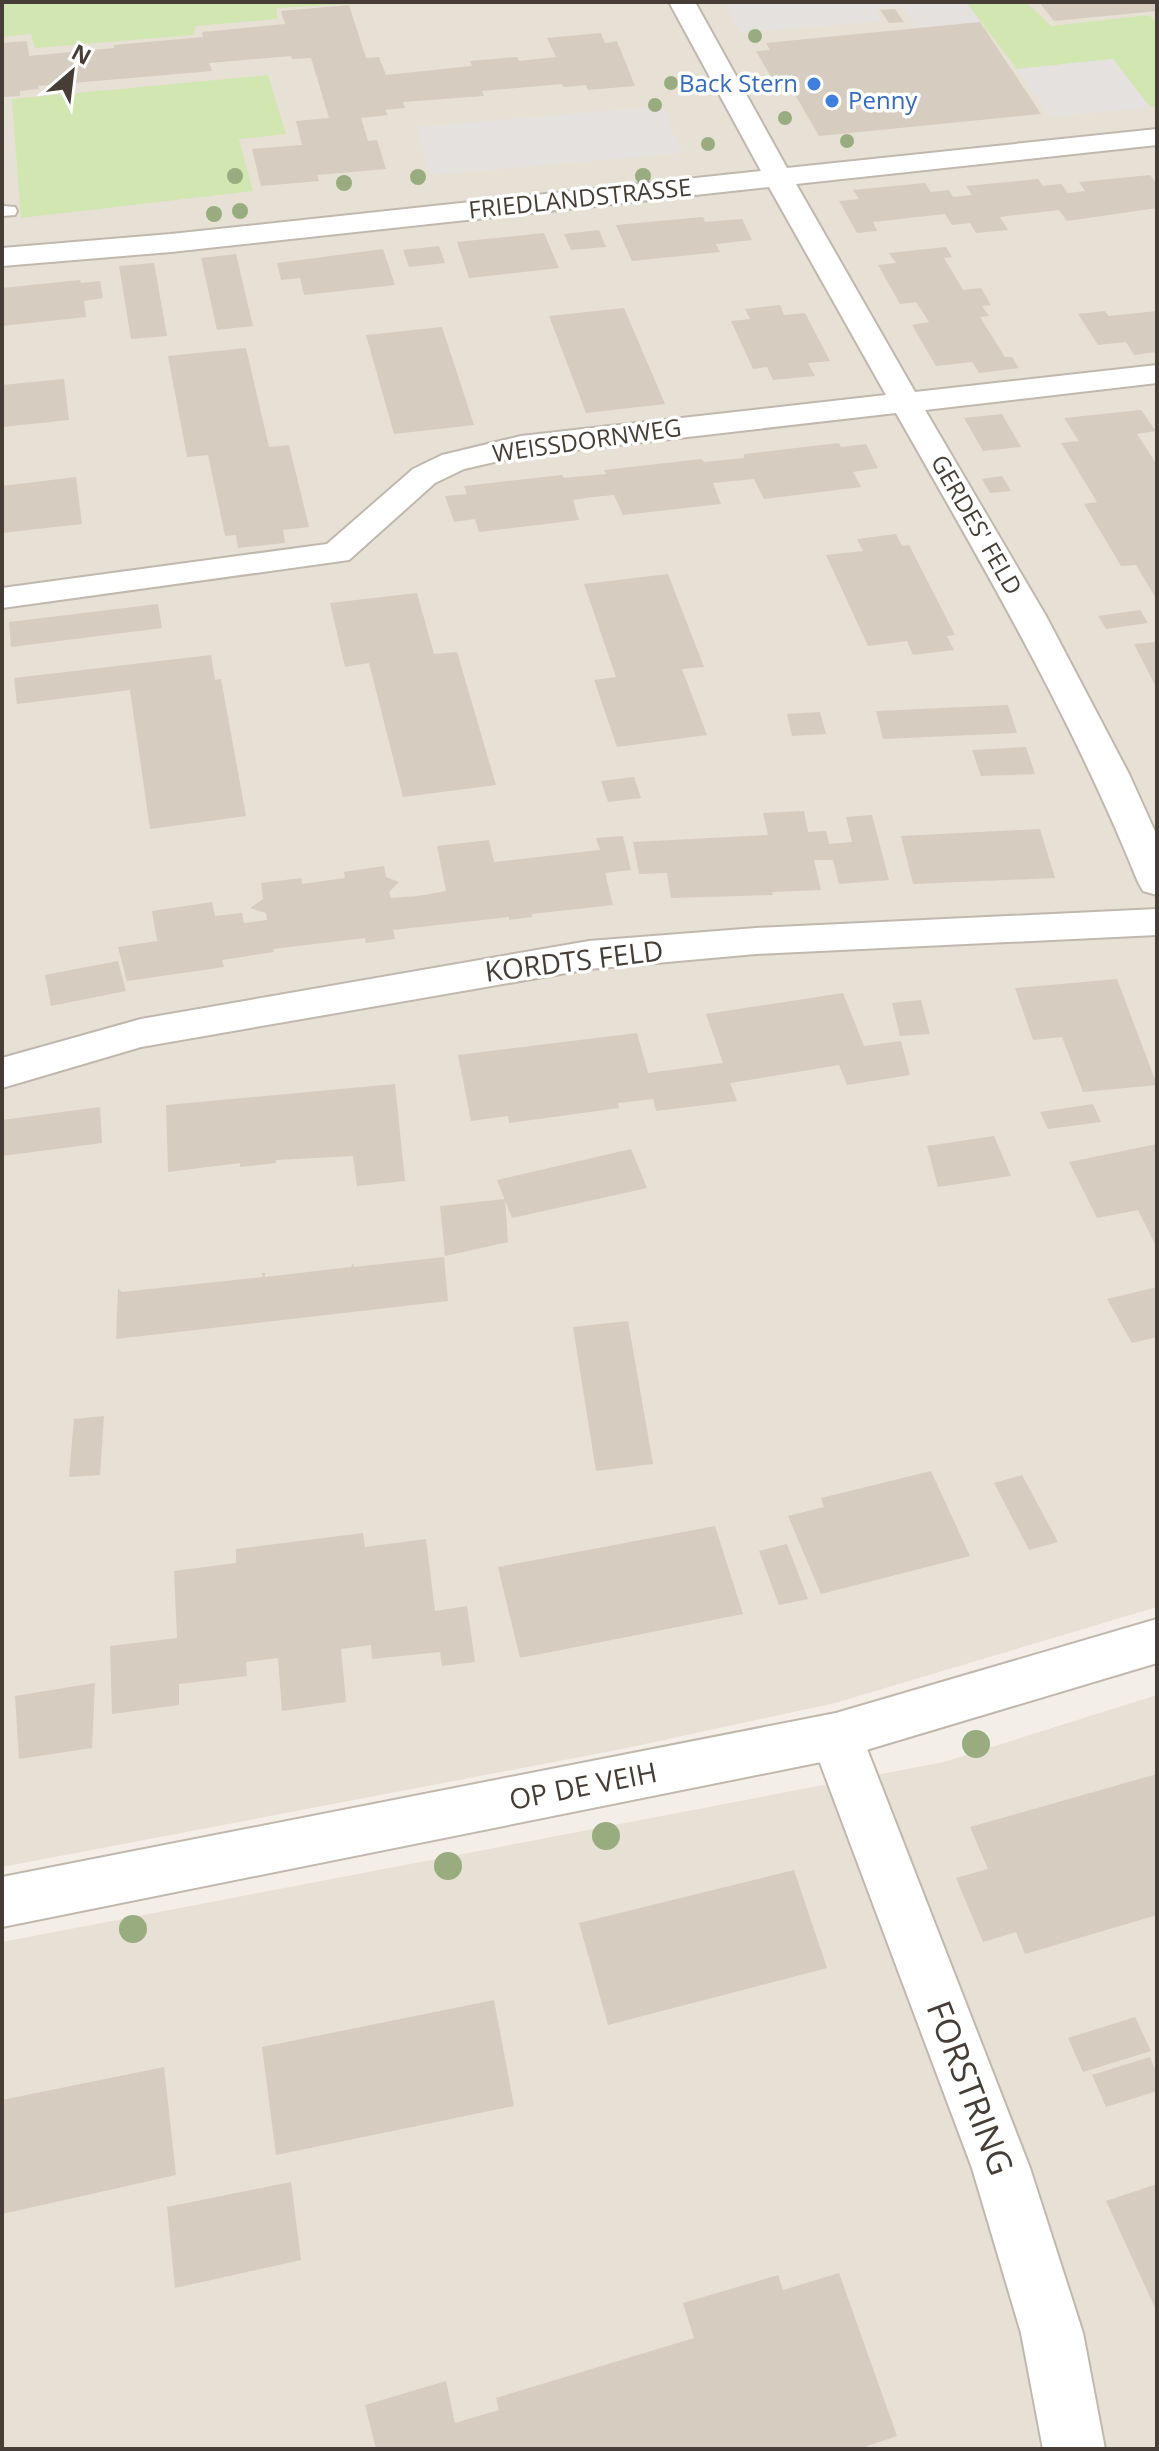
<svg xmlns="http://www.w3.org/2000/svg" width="1159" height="2451" viewBox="0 0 1159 2451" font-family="'Open Sans',sans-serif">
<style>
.residential{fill:#e7e0d5}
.green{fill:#d2e6b1}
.parking{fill:#e4e1df}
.building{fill:#d7ccc0}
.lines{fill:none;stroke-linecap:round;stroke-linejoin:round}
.service-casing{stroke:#c1b8ad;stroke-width:4}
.minor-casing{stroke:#c1b8ad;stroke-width:4}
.tertiary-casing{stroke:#c1b8ad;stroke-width:4}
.service{fill:#fff;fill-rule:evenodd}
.minor{fill:#fff;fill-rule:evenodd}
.tertiary{fill:#fff;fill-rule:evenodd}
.tree{fill:#98ac80}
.shop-dot{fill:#3f7fe0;stroke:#fff;stroke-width:3}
.labels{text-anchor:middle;stroke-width:7;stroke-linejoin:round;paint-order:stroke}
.far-shop-label{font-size:24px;fill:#366cbe;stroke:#fff;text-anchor:end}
.far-street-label{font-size:24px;fill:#463e36;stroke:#fff}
.street-label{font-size:28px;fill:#463e36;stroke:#fff}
.near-street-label{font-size:34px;fill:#463e36;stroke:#fff}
</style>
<rect width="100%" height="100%" fill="#f3eee7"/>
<path class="residential" d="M2,2h1155v1605l-322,96 -213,46 -620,118z
M1157,1695v754h-1155v-507l942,-180z"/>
<path class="green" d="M2,2h384l-109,6v11l-81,7 -3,9 -158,13 -4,-14 -29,3z
M966,2h60l25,24 98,-11 8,8v84h-7l-37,-48 -96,10z
M268,75l18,59 -47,5 14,52 -232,27 -9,-119z"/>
<path class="parking" d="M724,2h242l14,20 -61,6 -16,-22 -28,2 7,13 -141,12z
M1113,59l37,48 -98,10 -35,-48z
M662,106l21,47 -252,22 -14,-48z"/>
<path class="building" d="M1039,2h118v9l-103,10z
M349,5l17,53 13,-1 7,18 86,-9 -2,-5 47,-4 2,4 37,-4 -9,-19 54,-5 4,10 12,-2 18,45 -47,4 -2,-5 -22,2 -2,-3 -80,7 2,5 -81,6 2,6 -20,2 3,5 -27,3 7,23 9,-1 9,29 -69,6 2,6 -58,5 -9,-37 50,-4 -6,-24 33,-3 -18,-60 -19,1 -1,-3 -82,7 3,8 -174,15 1,3 -19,2v5l-18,1v-54l25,-2 2,15 85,-8v-3l89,-8 -1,-5 83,-8 -4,-13z
M895,9l9,13 -15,1 -9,-13z
M980,22l61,92 -222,22 -35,-60 -13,1 -15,-26 14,-1 -4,-7z
M1150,175l7,9v24l-90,13 -8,-11 -59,7 8,13 -32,3 -6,-10 -18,2 -7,-11 -72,8 4,9 -20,2 -18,-32 20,-2 -6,-9 72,-7 6,9 18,-2 4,7 19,-2 -6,-9 72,-7 5,7 18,-2 7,9 17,-2 -6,-9z
M703,217l2,5 37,-3 10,21 -36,4 4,8 -88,9 -16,-36z
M599,230l7,17 -35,3 -7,-16z
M544,233l15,35 -90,10 -12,-36z
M439,246l6,17 -36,4 -6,-17z
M946,247l6,10 -8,1 19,32 18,-2 10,17 -9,1 7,10 -9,1 25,40h7l7,11 -40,5 -7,-11 -36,4 -24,-41 17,-3 -13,-20 -16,2 -22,-39 18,-2 -7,-10z
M383,249l12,36 -91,10 -4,-17 -19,2 -4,-17z
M236,254l17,72 -36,4 -16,-72z
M154,263l13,73 -36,3 -12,-73z
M80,280l1,3 19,-2 3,17 -19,3 2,16 -84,9v-38z
M780,305l4,10 21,-2 25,48 -22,2 7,13 -42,4 -6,-13 -14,2 -22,-48 19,-2 -5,-10z
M624,308l41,96 -79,9 -37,-97z
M1105,311l4,5 48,-5v41l-23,3 -8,-13 -28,3 -20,-31z
M442,327l32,98 -80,9 -28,-99z
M246,348l23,99 20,-2 20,82 -26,3 2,13 -47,5 -2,-13 -11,1 -17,-81 -21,2 -19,-101z
M64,379l5,41 -67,7v-42z
M1141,410l15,21 -19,3 20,31v135l-21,-35 -15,1 -37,-62 13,-2 -36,-59 18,-2 -15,-23z
M1002,414l19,33 -38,4 -19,-33z
M839,443l2,4 25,-3 12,24 -25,4 8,15 -97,12 -10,-20 -41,4 8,21 -98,11 -9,-20 -21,2 -20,3 6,20 -100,12 -4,-13 -21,3 -9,-26 22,-2 -3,-8 98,-11 2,3 42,-4 -2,-4 97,-11 3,3 40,-4v-4z
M1002,476l9,15 -21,2 -8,-14z
M76,477l6,47 -80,9v-47z
M896,534l6,12 7,-1 46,90 -8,1 7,14 -41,5 -6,-14 -39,5 -42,-91 37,-4 -6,-12z
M668,574l36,93 -22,2 25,66 -90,12 -23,-67 22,-3 -32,-93z
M417,593l17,61 23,-2 39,133 -93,12 -34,-134 -24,4 -15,-64z
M158,604l4,24 -151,19 -2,-25z
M1140,610l8,13 -42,6 -8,-13z
M1157,642v47l-23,-45z
M211,655l4,25 6,-1 25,137 -96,13 -20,-139 -113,14 -3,-26z
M1008,705l9,28 -134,6 -7,-28z
M820,712l6,22 -34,2 -5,-22z
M1026,747l9,27 -54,2 -9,-26z
M634,777l7,21 -33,4 -7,-21z
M804,811l4,21 18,-1 3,13 23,-2 -6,-25 26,-2 17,65 -50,4 -6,-24h-19l7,30 -49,2 1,3 -102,3 -4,-25 -28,1 -6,-32 135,-7 -5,-22z
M1040,829l15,49 -142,6 -12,-48z
M623,836l8,34 -26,3 8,32 -81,9v3l-23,3v-3l-116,13 2,9 -29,4 -1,-5 -92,11 1,3 -52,8 2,7 -97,14 -9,-34 39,-6 -5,-30 60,-9 3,14 27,-3 2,10 23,-3 -1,-7 -16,-5 13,-9 -2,-16 40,-5 1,6 43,-6 -1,-6 40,-6 2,11 13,5 -10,10 2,6 27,-2 28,-5 -9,-45 52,-6 5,22 106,-12 -4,-12z
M118,961l8,30 -75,15 -6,-31z
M1117,979l40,106 -74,7 -21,-55 -29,3 -18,-52z
M843,993l21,53 37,-5 9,34 -63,10 -8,-20 -109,18 7,18 -81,10 -3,-12 -35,4 1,5 -110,15 -1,-7 -37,5 -13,-66 179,-22 11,40 75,-10 -17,-49z
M921,1000l9,34 -30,2 -8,-33z
M395,1084l10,97 -48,5 -4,-30 -77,4v3l-36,4v-4l-72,9 -2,-67z
M1093,1104l8,18 -53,7 -8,-17z
M100,1107l2,36 -100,13v-36z
M994,1136l17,40 -73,11 -11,-41z
M1157,1144v104l-19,-38 -41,8 -28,-56z
M631,1149l16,39 -135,30 -15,-38z
M505,1199l3,43 -63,14 -5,-50z
M444,1257l4,44 -332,38 2,-51 4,4 141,-15 -1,-4h3v4l86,-10 2,-4 1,4z
M1157,1287v50l-25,6 -25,-44z
M628,1321l25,143 -57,7 -23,-144z
M104,1416l-4,59 -31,2 5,-58z
M931,1471l39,85 -149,38 -33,-78 36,-9 -3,-9z
M1022,1475l36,67 -29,8 -35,-67z
M715,1526l28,88 -223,44 -22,-91z
M363,1533l2,14 61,-8 9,72 32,-5 8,56 -33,4 -2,-14 -68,7 -1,-14 -30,4 5,53 -64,9 -4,-53 -32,4 1,14 -68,8v21l-67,9 -2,-68 67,-8 -3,-67 62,-8v-14z
M787,1544l21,55 -29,6 -20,-54z
M95,1683l-3,65 -73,11 -4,-63z
M1157,1774v141l-132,39 -9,-22 -33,10 -27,-64 32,-9 -18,-42z
M794,1870l33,98 -219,57 -29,-102z
M494,2000l20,106 -238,49 -14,-108z
M1135,2017l16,34 -68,21 -15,-34z
M1150,2057l7,17v17l-51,16 -14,-32z
M164,2067l12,108 -174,39v-114z
M291,2182l10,78 -126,28 -8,-81z
M1157,2184v128l-51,-111z
M839,2273l58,163 -38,13h-483l-11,-44 81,-24 9,42 44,-13 -3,-12 198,-60 -11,-35 95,-28 5,15z"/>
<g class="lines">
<g class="service-casing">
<path id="service" d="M2,206l13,1 2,4 -2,4 -13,1z"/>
</g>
<g class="minor-casing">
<path id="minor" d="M669,2h26l92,166 370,-39v16l-361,39 119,208 242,-27v18l-232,27 121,206 83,158 28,62v59l-14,-4 -5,-9c-66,-164 -155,-316 -242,-469l-375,43 -57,13 -29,14 -86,77 -347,48v-20l325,-44 86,-75 29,-14 79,-19 365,-41 -117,-208 -598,65 -169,14v-18l169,-14 590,-63z
M1157,909v26l-401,19 -167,15 -448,78 -139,41v-30l139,-39 448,-78 167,-13z
M836,1713l18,7 8,16 168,432 53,165 22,116h-62l-22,-116 -49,-165 -162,-432 8,-16z"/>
</g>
<g class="tertiary-casing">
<path id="tertiary" d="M1157,1619v44l-321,96 -834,168v-50l834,-164z"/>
</g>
<use href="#service" class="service"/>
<use href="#minor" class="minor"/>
<use href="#tertiary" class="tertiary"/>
</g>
<g class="tree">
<circle cx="755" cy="36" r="7"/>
<circle cx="671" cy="83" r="7"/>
<circle cx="655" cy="105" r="7"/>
<circle cx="785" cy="118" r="7"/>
<circle cx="847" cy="141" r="7"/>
<circle cx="708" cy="144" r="7"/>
<circle cx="235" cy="176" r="8"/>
<circle cx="643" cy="176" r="8"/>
<circle cx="418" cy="177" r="8"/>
<circle cx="344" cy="183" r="8"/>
<circle cx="240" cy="211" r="8"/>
<circle cx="214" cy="214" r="8"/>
<circle cx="976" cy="1744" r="14"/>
<circle cx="606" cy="1836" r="14"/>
<circle cx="448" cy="1866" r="14"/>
<circle cx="133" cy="1929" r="14"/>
</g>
<g class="shop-dot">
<circle cx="814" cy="84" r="8"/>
<circle cx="832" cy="101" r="8"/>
</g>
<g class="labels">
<g class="far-shop-label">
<text x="798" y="92">Back Stern</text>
<text x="848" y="109" text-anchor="start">Penny</text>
</g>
<g class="far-street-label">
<text transform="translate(580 199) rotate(-6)" y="8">FRIEDLANDSTRASSE</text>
<text transform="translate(587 441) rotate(-8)" y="8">WEISSDORNWEG</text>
<text transform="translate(976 525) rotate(60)" y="8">GERDES' FELD</text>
</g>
<g class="street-label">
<text transform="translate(574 961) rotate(-7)" y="10">KORDTS FELD</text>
<text transform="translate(583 1786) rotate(-11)" y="10">OP DE VEIH</text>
</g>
<g class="near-street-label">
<text transform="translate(970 2088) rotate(69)" y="12">FORSTRING</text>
</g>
</g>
<rect width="1159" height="2451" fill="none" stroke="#463e36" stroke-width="8"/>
<g transform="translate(72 72) rotate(28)" stroke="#ffffff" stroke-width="6" paint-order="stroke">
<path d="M0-6L14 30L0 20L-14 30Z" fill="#463e36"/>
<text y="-12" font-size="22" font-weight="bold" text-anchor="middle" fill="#463e36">N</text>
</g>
</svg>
